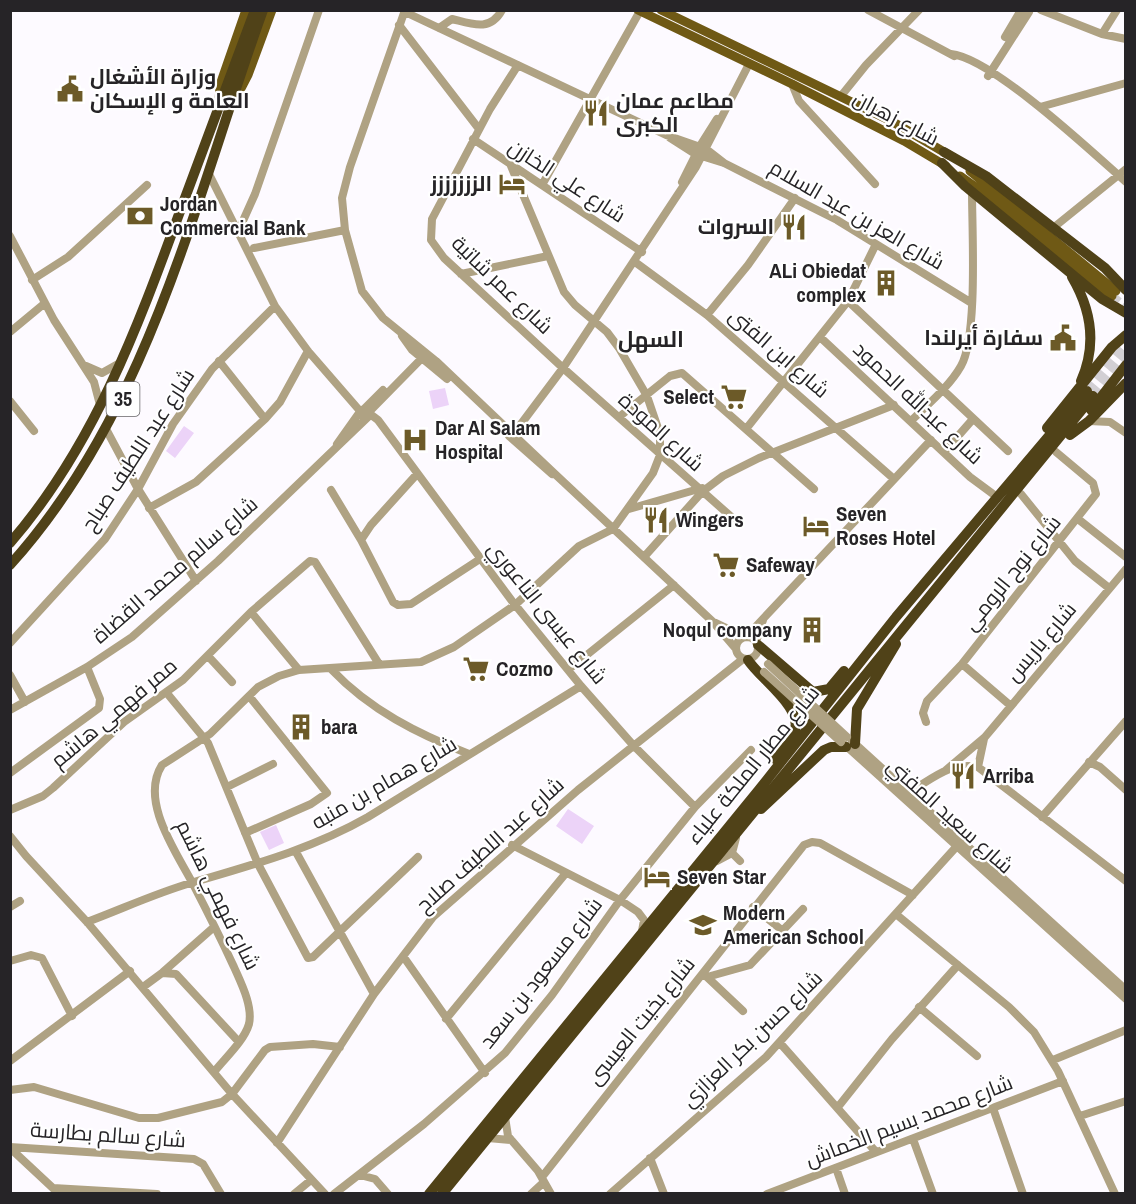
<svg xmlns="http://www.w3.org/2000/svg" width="1136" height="1204" viewBox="0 0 1136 1204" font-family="'Archivo Narrow',Cairo,sans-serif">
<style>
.green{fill:#ecd3f8}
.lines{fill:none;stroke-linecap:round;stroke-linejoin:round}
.major-tunnel{stroke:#d2cfd4;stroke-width:9;stroke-dasharray:9 4.5;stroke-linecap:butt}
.highway-tunnel{stroke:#d2cfd4;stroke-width:10;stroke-dasharray:10 5;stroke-linecap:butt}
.minor{stroke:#afa283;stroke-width:8}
.major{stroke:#6f5915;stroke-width:9}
.highway{stroke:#504218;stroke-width:10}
.minor-bridge{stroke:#afa283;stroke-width:8}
.labels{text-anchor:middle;stroke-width:4.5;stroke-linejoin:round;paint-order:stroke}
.shield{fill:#fff;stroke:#676668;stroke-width:1.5}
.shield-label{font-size:20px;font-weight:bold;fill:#262427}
.poi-label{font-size:21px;font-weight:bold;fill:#262427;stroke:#fff;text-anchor:start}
.street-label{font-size:21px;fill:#262427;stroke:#fff}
.neighbourhood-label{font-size:22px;font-weight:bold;fill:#262427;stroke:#fff}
</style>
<rect width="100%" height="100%" fill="#fdfaff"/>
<path class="green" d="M445,388l4,17 -16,4 -4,-18z
M184,426l10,7 -19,25 -9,-7z
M568,809l26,17 -12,18 -26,-18z
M276,825l8,18 -15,7 -9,-18z"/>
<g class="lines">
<path class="major-tunnel" d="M1112,296l14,12"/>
<path class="highway-tunnel" d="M1087,391l39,-47
M1093,396l33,-40"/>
<path class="minor" d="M405,10l-55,157 -8,31 3,32 17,61 21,27 53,43 120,114 156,146 24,28
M868,10l86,46
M1041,10l61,24 24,5
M405,12l261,123 40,14 18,14
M399,25l80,104
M439,28l13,-9c20,5 38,13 50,-9
M1102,34l15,-24
M1005,37l16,-27
M951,54c41,4 141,98 175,128
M518,65l-28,44 -58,110 -1,21 13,18 119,110 173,153
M988,76l41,-64
M792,84l7,17 76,83
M841,96l25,-31 53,-55
M1040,107l86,-24
M670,138l25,16 29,9 113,57 133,82
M473,139l169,113
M208,172l67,134 33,45 52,60
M682,182l18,-36 17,-27
M542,185l98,-174
M1053,228l73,-59
M238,232l17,-38 64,-184
M10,236l44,84 40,62 6,23
M254,248l91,-18
M635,262l72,53 187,164
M461,274l87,-18
M32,280l36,-23 79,-72
M848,301l160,150
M707,315l41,-50 47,-67
M10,332l35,-29
M402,336l10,14 35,29
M820,337l150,140 23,17
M86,366l16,7 16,-9
M10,401l24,30
M365,408l18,-18
M369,412l56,-57
M370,414l8,6 134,181 69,85 52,59 62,62
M619,417l51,-41 12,-3 132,116
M265,419l15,-17 28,-51
M911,421c17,-17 38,-34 50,-55 17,-30 11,-135 11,-174
M1089,421l21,1 16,11
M106,429l32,60 58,92
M746,429l102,-128 28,-57
M509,436l43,38
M512,436l51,-68 133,-201 53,-103
M337,444l22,-31
M944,452l29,-33
M417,474l-46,51 -10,15 32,62 5,3 13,-1 69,-45
M331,490l30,50
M1021,494l54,67 34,27
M149,508l47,-26 69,-63 -46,-58
M629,509l73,-21
M1078,519l48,38
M644,557l58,-65 21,-16 36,-18 135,-53
M251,612l48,58
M716,623l29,14
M736 648a11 11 0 1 1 22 0a11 11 0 1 1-22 0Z
M746,637l185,-197
M756,642l7,-22
M10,643l95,-104 33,-50 35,-65 39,-55 63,-63
M208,656l24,26
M962,664l49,42
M332,670c38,40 86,64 137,84
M568,670l106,-85
M10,675l15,27
M166,692l42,51 50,121 50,94 5,-1 105,-100
M10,710l77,-43 45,-30 86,-76 151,-145v-4l-4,-4 -6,5 6,5
M926,722l-3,-9 4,-12 35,-37 134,-170 -3,-11 -37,-31
M852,741l274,249
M845,745l281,254
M1089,762l11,5 26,23
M978,767l6,-28
M946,770l39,-33 141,-168
M10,773l89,-65 1,-9 -13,-32
M227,787l46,-23
M908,793c23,-13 42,-32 70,-26l148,114
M10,810l33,-14 10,-8 71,-66 59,-42 68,-68 59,-51 5,1 64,102
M1042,817l84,-96
M245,833l66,-29 16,-11 -78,-97
M10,836l16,20 61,66 145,172 93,100
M512,845l108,55 18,12 6,8 -2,11
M296,852l78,142
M732,853l8,8
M717,861l15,-8 4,-15
M10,907l10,-6
M753,907l30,24
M897,915l112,92 25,25 24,39 57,123
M87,922c35,-13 69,-29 104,-39 61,-18 121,-34 177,-66l213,-131
M403,956l82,117
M10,961l21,-6 11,3 30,58
M163,972l51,-45
M703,974l4,3 43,-12 53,-56
M707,977l36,34
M143,987l19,-14 14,1 62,67
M919,1007l58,49
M446,1019l120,-146
M780,1043l96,109
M1053,1060l73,-30
M10,1061l120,-90
M214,1072c11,-14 30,-31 35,-48 4,-18 -8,-41 -15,-57 -13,-28 -27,-56 -41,-83 -16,-31 -54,-83 -31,-119l48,-31 48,-47 21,-11 20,-6 122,-8 33,-15 61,-42 64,-59 34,-17 40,-56 7,-18v-21l-13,-38 -28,-48 -12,-16 -32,-27 -11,-13 -53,-126
M10,1090l24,-3 105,31h19l64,-16 10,-8 33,-44 5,-3 43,-3 27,3
M838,1107l54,-68 66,-74
M993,1108l30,86
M1080,1116l46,-15
M505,1117l3,19 30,35 13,23
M488,1138l23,2
M913,1139l20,55
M277,1143l97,-149 59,-77 145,-127 165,-131
M10,1147l184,12 9,5 18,30
M10,1148l45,42
M650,1158l14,36
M836,1168l9,26
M360,1175l15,4 13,15
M542,1177l262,-332 8,-3 8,1 93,52
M53,1188l104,6
M294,1194l17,-14
M334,1194l90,-70 81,-71 47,-58 68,-95 75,-93 56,-57
M531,1194l13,-12
M610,1194l156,-137 191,-211
M767,1194l296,-113"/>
<path class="major" d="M638,10l154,74 112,57 42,25
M661,10l232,112 56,33
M219,102l1,-17 26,-75
M234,102l14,-27 24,-65
M970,171l146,120
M960,176l43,31 109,89"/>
<path class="highway" d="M944,152l42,24 119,92 21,22
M942,163l23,23 137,113 24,14
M1072,277c20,34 25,68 9,104
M1091,410l35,-45
M1047,428l65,-81 14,-12
M1070,435l19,-14 37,-38
M10,543c85,-98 128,-217 172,-337 24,-65 49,-130 73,-196
M10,565c140,-155 184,-364 253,-555
M758,645l55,47 16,-3 15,-18
M748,660c12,19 57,49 46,72 -4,10 -13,19 -19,27
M855,744l2,-35 39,-65
M761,809l63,-59 7,-3h15
M429,1194l329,-403 138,-174 191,-226
M442,1194l651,-798"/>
<path class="minor-bridge" d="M768,664l79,73
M764,672l77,70"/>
</g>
<defs>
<g id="civic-bare" transform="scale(2.07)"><path d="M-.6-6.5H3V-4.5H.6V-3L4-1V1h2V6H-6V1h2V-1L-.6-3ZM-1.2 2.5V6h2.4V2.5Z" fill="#6c5a28" stroke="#fff" stroke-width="2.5" paint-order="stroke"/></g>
<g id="restaurant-bare" transform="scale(2.07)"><path d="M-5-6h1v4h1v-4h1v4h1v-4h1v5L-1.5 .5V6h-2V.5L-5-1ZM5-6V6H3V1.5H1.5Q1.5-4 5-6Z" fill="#6c5a28" stroke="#fff" stroke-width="2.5" paint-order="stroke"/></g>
<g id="hotel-bare" transform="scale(2.07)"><path d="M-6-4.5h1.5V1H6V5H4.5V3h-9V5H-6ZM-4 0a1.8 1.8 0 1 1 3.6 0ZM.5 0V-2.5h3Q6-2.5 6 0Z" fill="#6c5a28" stroke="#fff" stroke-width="2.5" paint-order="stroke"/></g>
<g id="bank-bare" transform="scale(2.07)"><path d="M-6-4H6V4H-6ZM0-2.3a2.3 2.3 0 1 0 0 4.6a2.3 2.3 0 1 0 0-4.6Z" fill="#6c5a28" stroke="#fff" stroke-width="2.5" paint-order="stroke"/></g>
<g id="building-bare" transform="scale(2.07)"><path d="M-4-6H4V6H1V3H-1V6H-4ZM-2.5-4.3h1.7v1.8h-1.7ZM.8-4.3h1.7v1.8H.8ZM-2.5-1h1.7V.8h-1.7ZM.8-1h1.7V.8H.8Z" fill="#6c5a28" stroke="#fff" stroke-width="2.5" paint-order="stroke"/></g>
<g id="supermarket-bare" transform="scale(2.07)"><path d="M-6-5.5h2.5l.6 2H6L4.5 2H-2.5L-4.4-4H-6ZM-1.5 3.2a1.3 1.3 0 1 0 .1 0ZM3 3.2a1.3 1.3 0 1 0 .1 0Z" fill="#6c5a28" stroke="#fff" stroke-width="2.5" paint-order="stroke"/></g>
<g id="hospital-bare" transform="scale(2.07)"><path d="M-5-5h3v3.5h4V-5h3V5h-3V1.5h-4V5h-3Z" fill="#6c5a28" stroke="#fff" stroke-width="2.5" paint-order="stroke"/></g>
<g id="school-bare" transform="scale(2.07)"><path d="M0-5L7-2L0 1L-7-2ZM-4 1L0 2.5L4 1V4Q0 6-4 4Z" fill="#6c5a28" stroke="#fff" stroke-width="2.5" paint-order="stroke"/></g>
</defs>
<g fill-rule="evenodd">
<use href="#civic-bare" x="70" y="89"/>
<use href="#restaurant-bare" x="596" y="113"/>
<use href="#hotel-bare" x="512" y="184"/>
<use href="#bank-bare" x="140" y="216"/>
<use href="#restaurant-bare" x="794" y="227"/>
<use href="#building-bare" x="886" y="283"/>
<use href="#civic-bare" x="1063" y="338"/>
<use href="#supermarket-bare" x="734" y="397"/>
<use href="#hospital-bare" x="415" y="440"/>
<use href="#restaurant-bare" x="656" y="520"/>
<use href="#hotel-bare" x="816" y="526"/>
<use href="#supermarket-bare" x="726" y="565"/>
<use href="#building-bare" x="812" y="630"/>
<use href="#supermarket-bare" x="476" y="669"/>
<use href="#building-bare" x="301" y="727"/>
<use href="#restaurant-bare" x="963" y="776"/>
<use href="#hotel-bare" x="657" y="877"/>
<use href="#school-bare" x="703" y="925"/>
</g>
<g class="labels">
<rect class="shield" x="106.5" y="382" width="33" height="34" rx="4.5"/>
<g class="shield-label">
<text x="123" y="406">35</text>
</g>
<g class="poi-label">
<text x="90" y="84">وزارة الأشغال<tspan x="90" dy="24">العامة و الإسكان</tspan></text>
<text x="616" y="108">مطاعم عمان<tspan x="616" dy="24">الكبرى</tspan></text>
<text x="492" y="191" text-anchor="end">الززززززز</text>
<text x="160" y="211">Jordan<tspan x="160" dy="24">Commercial Bank</tspan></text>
<text x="774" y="234" text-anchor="end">السروات</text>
<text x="866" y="278" text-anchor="end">ALi Obiedat<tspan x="866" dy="24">complex</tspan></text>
<text x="1043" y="345" text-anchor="end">سفارة أيرلندا</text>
<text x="714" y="404" text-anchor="end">Select</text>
<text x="435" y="435">Dar Al Salam<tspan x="435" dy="24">Hospital</tspan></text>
<text x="836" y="521">Seven<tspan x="836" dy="24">Roses Hotel</tspan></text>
<text x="676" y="527">Wingers</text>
<text x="746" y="572">Safeway</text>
<text x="792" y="637" text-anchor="end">Noqul company</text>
<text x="496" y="676">Cozmo</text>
<text x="321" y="734">bara</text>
<text x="983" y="783">Arriba</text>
<text x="677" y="884">Seven Star</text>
<text x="723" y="920">Modern<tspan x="723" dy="24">American School</tspan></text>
</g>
<g class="street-label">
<text transform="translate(896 118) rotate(28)" y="7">شارع زهران</text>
<text transform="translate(567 181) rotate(33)" y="7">شارع علي الخازن</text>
<text transform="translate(857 215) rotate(30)" y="7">شارع العز بن عبد السلام</text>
<text transform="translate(502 285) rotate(44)" y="7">شارع عمر شاتية</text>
<text transform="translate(779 353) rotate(41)" y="7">شارع ابن الفتى</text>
<text transform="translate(918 403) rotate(43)" y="7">شارع عبدالله الحمود</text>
<text transform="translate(661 432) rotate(42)" y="7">شارع المودة</text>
<text transform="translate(138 450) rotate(-57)" y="7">شارع عبد اللطيف صباح</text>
<text transform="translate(175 570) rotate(-41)" y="7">شارع سالم محمد القضاة</text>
<text transform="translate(1012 573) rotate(-51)" y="7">شارع نوح الرومي</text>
<text transform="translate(547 613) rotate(51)" y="7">شارع عيسى الناعوري</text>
<text transform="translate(1041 642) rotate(-50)" y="7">شارع باريس</text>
<text transform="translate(114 713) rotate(-40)" y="7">ممر فهمي هاشم</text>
<text transform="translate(753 765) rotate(-51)" y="7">شارع مطار الملكة علياء</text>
<text transform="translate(384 783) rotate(-30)" y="7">شارع همام بن منبه</text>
<text transform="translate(950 816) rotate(42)" y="7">شارع سعيد المفتي</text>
<text transform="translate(490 845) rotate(-42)" y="7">شارع عبد اللطيف صلاح</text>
<text transform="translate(218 895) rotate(64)" y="7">شارع فهمي هاشم</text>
<text transform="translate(541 973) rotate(-52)" y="7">شارع مسعود بن سعد</text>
<text transform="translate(641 1021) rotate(-51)" y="7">شارع بخيت العيسى</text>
<text transform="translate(752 1039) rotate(-44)" y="7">شارع حسن بكر العزازي</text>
<text transform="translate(909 1121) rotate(-21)" y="7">شارع محمد بسيم الخماش</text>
<text transform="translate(108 1135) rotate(4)" y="7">شارع سالم بطارسة</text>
</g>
<g class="neighbourhood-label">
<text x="651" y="347">السهل</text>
</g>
</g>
<rect width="1136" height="1204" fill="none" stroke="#262427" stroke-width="24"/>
</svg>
